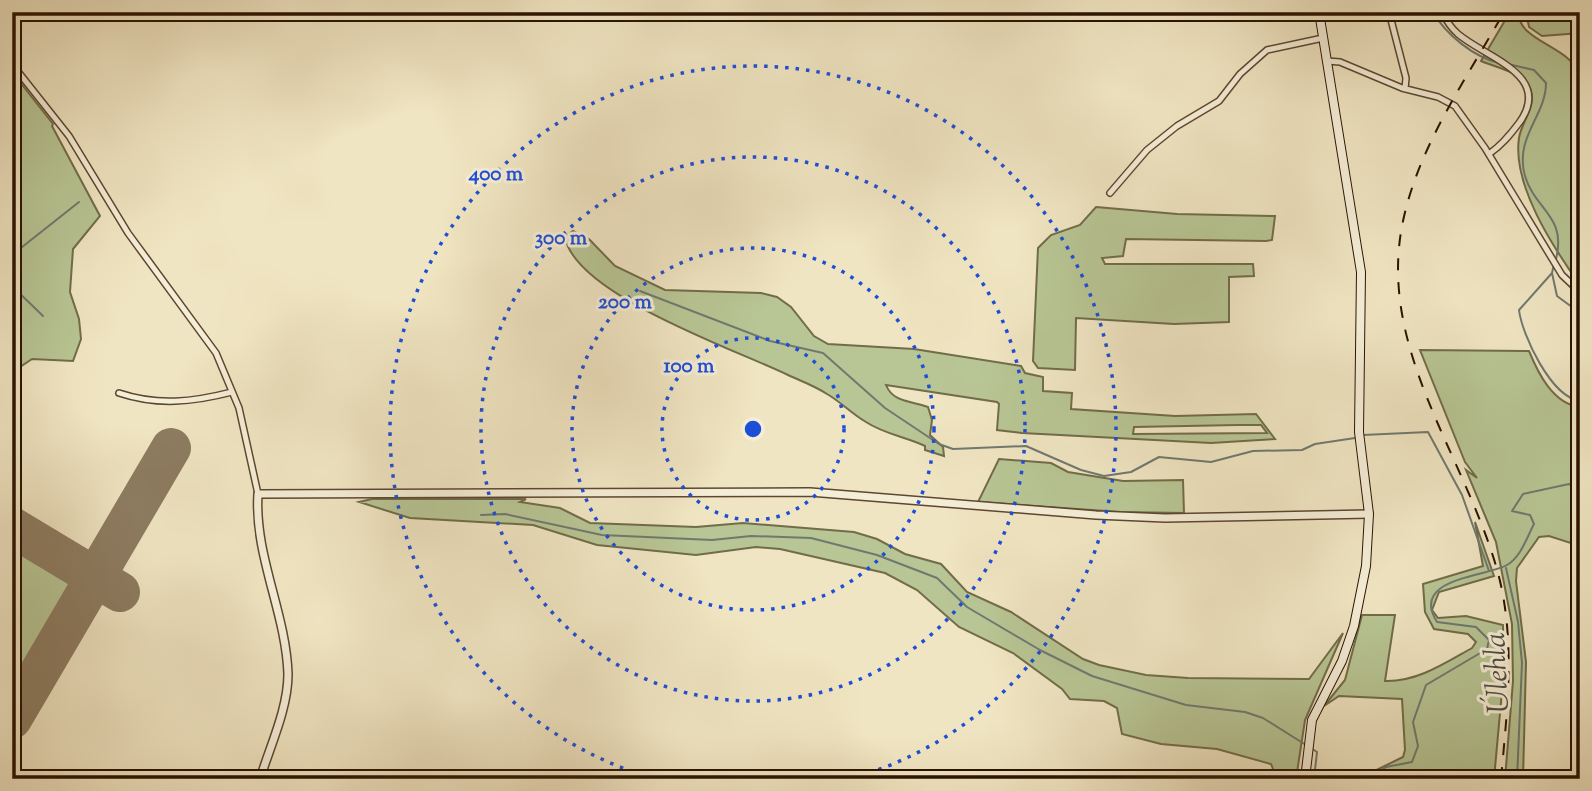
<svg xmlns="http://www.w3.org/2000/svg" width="1592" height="791" viewBox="0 0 1592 791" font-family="'Sorts Mill Goudy',serif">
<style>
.green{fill:#b8c594;stroke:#716c4a;stroke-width:2;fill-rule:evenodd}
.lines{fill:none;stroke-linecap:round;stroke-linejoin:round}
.stream{stroke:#6f7970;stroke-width:2}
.runway{stroke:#8d7c61;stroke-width:40}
.minor-casing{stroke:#5c4730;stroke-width:8}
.tertiary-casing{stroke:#5c4730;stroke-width:10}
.secondary-casing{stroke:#2a1200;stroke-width:10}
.minor{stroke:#f5eed7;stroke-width:5}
.tertiary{stroke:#f5eed7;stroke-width:7}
.secondary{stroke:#f5eed7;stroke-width:8}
.rail{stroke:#2a1200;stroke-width:2;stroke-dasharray:12 12;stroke-linecap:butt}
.ring{fill:none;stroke:#1d4ed8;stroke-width:3.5;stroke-dasharray:3.5 7}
.labels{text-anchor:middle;stroke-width:6;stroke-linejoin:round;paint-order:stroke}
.water-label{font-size:30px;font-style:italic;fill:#524e41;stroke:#f5eed7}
.centre{fill:#1d4ed8;stroke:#f5eed7;stroke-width:3.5}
.ring-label{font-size:21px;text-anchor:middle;font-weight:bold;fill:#1d4ed8;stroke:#f5eed7;stroke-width:6;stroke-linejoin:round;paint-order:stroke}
</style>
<rect width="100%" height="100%" fill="#f0e5c2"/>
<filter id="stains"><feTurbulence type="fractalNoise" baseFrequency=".00286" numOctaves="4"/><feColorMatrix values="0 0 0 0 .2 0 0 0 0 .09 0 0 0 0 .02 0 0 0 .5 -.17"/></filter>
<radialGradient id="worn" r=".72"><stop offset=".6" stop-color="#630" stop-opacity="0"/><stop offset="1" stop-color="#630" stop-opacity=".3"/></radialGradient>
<path class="green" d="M1510,12h9c-3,29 53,34 61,64 4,14 0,34 0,49 -5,7 0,139 0,160 -27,-38 -68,-100 -61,-147 2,-15 17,-31 12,-47 -5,-18 -34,-23 -50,-30z
M1526,12h54v21l-38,3 -13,-9z
M12,72l41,52 -1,2 48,90 -27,33 -3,43 9,27 2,20 -8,22 -41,-2 -12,8h-8z
M1096,207l81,7 98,2 -3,24 -6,1 -140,-2 -3,17 -21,2 3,6h148l1,12 -25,1v45l-55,2 -98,-6 -1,52 -37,-2 -5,-7 5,-113 13,-13 29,-10z
M573,231l16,8 26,27 50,24 96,3 16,4 14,10 23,29 14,8 86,5 107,17 4,7 18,4v14l29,2 -1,16 104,7 81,-2 19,25 -64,4 -189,-10 -25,-3 2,-26 -2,-2 -111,-17c7,18 27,16 42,22l4,13 -2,15 13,12 1,9 -19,-6v-4c-19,-9 -41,-12 -59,-24 -14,-8 -25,-20 -39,-28 -12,-8 -26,-13 -39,-19 -49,-24 -213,-80 -223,-138zM1238,425h23l6,8 -134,1 1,-7z
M1420,350l109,1c9,22 24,53 51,56v139l-31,-10 -10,1 -22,31 -1,13 10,81 -3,117h-18l8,-98 -1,-57 -16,-82 -30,-72 11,8 -12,-16z
M999,459l52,4 17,9 55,9 60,-1 1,33 -64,-1 -142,-10z
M372,499h154l-6,3 40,6 30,15 106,4 47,-4 111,9 23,7 28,15 36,10 26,28 44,20 72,47 16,6 47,10 42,3 121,1 34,-46 -38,87 -9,59h-19l-6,-15 -54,-15 -56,-5 -39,-10 -5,-26 -13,-7 -34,-2 -8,-10 -49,-36 -54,-26 -42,-37 -32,-17 -105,-24 -24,-2 -60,8 -99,-10 -64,-20 -123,-7 -51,-16z
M1475,522l19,54 -55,16 -7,18 6,8 28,-2 37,9 1,56 -11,8 9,2 -8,88h-136l45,-22 2,-7 -3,-51 -63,-3 -15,10 21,-26 17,-65h33l-10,66c32,1 60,-18 87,-33l4,-6 -8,-8 -34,-5 -9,-17 -2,-28 60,-18z
M12,546l60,36 -3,10 -46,75 -11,-3z"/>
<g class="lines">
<path class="stream" d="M1433,12c13,23 41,45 66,51
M1508,64l26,6 12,13c0,33 -32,54 -21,93 10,34 42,40 31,83
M12,255l67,-53
M1554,264l-2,9 5,23 23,17
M1552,273l-33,37c3,25 32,87 61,91
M12,286l31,30
M640,291l130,50 53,12 62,55 54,36 14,5 73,-3 55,24 23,6 27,-4 28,-15 52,5 42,-11 49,-1 13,-6 40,-6
M1363,435l65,-3 34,63 27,76
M481,515l24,-1 97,21 110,5 39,-4 60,2 66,17 60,23 30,29 73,43 52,26 94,29 59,7 18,6 43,27
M1506,568l12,54 4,41 -5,116
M1311,748l6,4 -3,27
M1369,779l17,-12 26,-5 6,-16 -5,-24 13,-37 61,-36 2,-9 -13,-13 -39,-5c-28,-44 49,-45 70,-57 14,-8 20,-28 27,-41l-4,-9 -18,-4 11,-17 46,-10 11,7"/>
<path class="runway" d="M12,527l108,65
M12,719l159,-271"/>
<g class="minor-casing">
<path id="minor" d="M1389,12l17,66 -1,11
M1442,12c4,8 9,16 16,22 28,24 96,41 61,89 -9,12 -17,22 -30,31
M1327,61l13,1 62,26 36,9 17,9 30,42 77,127 18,17
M12,64l57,72 59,97 88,120 23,55 19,86
M1110,193l37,-43 30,-24 42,-25 21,-27 27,-24 56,-12
M119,393c39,13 74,9 113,-1"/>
</g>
<g class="tertiary-casing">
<path id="tertiary" d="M260,779c10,-33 28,-70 28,-105 -2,-61 -34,-119 -30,-180l552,-2 286,23 69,3 204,-4"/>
</g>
<g class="secondary-casing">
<path id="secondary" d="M1305,779l7,-59 30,-59 12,-35 12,-60 3,-52 -10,-82 2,-160 -42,-260"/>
</g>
<use href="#minor" class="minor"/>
<use href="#tertiary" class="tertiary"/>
<use href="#secondary" class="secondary"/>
<path class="rail" d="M1501,779c6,-68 15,-138 -3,-206 -32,-117 -122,-224 -95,-352 16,-76 64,-143 101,-209"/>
</g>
<g class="ring">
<circle cx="753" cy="429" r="91"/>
<circle cx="753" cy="429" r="181"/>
<circle cx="753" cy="429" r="272"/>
<path d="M653 778A363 363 0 1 1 853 778"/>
</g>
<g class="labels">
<g class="water-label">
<text transform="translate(1496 673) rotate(-93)" y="10">Úlehla</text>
</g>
</g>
<circle cx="753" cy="429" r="10" class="centre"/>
<g class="ring-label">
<text x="496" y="180">400 m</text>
<text x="561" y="244">300 m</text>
<text x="625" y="308">200 m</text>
<text x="689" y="372">100 m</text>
</g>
<rect width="1592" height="791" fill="none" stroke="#f0e5c2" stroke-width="42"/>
<rect x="14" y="14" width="1564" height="763" fill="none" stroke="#2a1200" stroke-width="3.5"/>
<rect x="21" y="21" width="1550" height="749" fill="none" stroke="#2a1200" stroke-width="2"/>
<rect width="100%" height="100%" filter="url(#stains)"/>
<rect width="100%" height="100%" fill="url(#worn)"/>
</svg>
